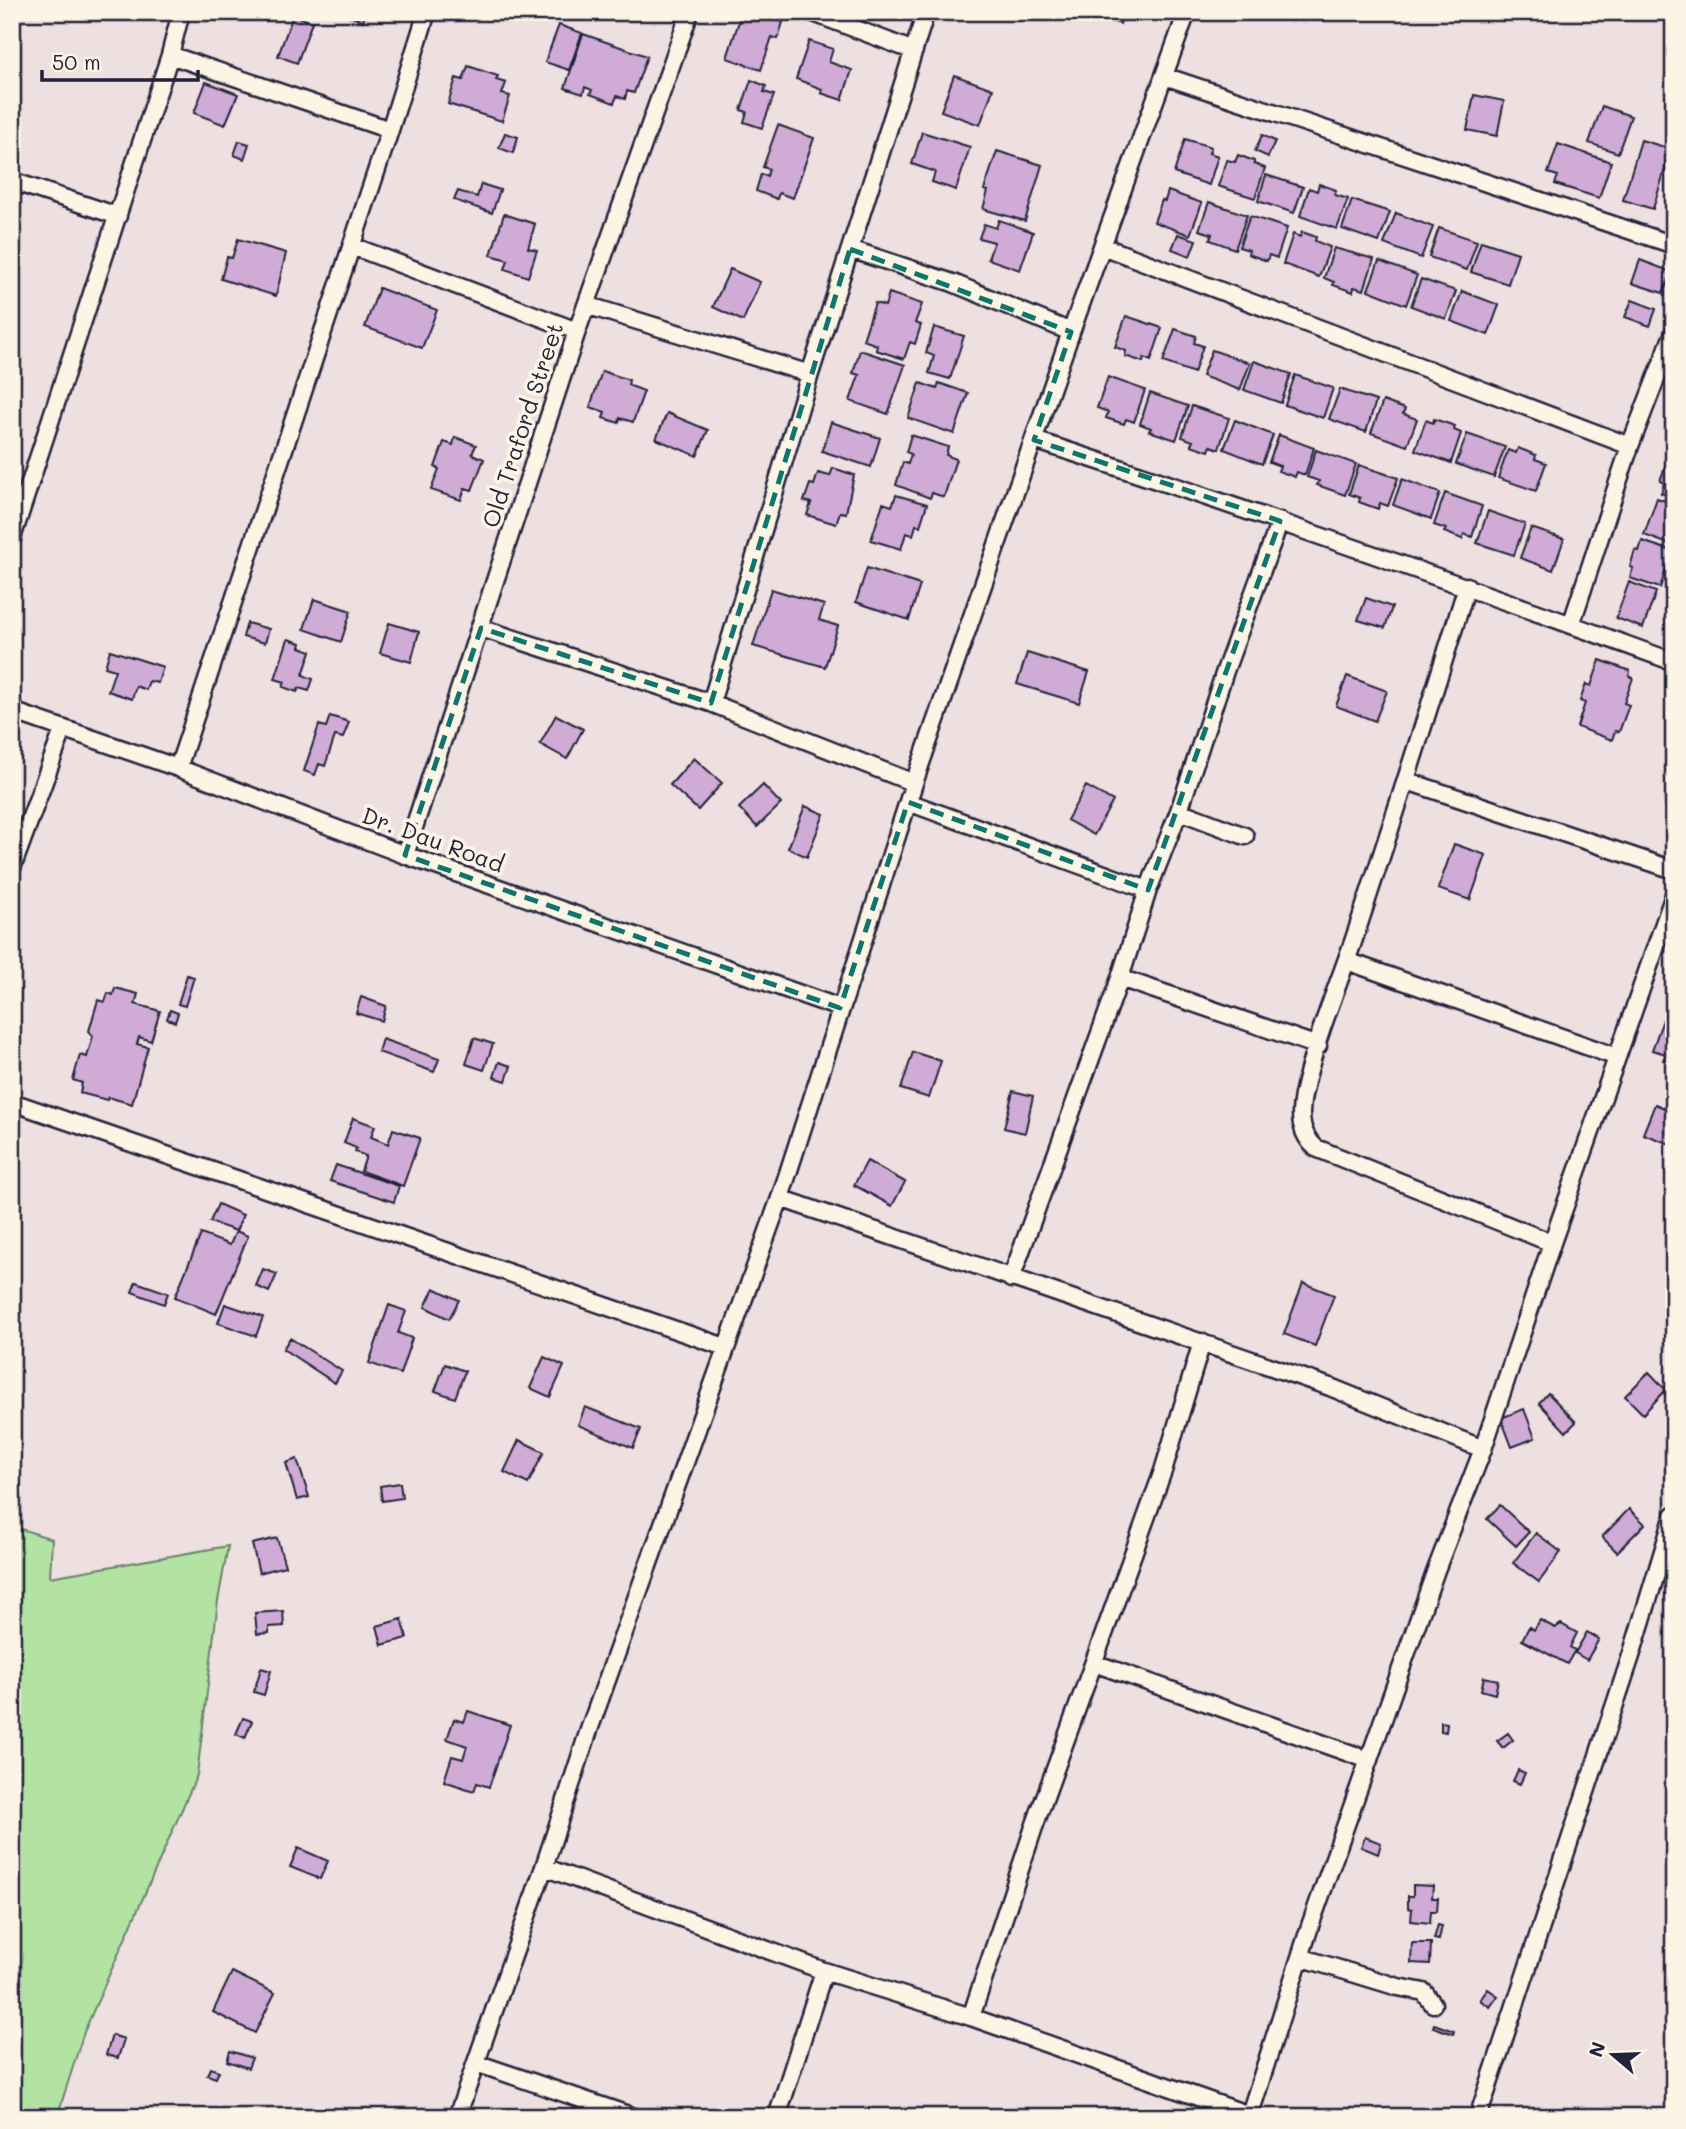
<svg xmlns="http://www.w3.org/2000/svg" width="1686" height="2129" viewBox="0 0 1686 2129" font-family="Mali,sans-serif">
<style>
.green{fill:#b2e3a2;stroke:#6a826e;stroke-width:2}
.building{fill:#cfabd5;stroke:#22223b;stroke-width:2}
.lines{fill:none;stroke-linecap:round;stroke-linejoin:round}
.minor-casing{stroke:#22223b;stroke-width:21}
.minor{stroke:#fcf5e5;stroke-width:16}
.marked{fill:none;stroke:#0f766e;stroke-width:5;stroke-dasharray:14 9;stroke-linejoin:round}
.labels{text-anchor:middle;stroke-width:7;stroke-linejoin:round;paint-order:stroke}
.street-label{font-size:23px;fill:#22223b;stroke:#fcf5e5}
</style>
<rect width="100%" height="100%" fill="#eedfe0"/>
<filter id="ink" filterUnits="userSpaceOnUse"><feTurbulence type="fractalNoise" baseFrequency=".0143" numOctaves="2"/><feDisplacementMap in="SourceGraphic" scale="14" xChannelSelector="R" yChannelSelector="G"/><feConvolveMatrix kernelMatrix="1 2 1 2 8 2 1 2 1" color-interpolation-filters="sRGB"/></filter>
<g filter="url(#ink)">
<path class="green" d="M12,1526l40,13 -2,38 178,-31 -10,55 -21,174 -113,257 -27,85h-45z"/>
<path class="building" d="M338,12h28l-3,9z
M742,12h12l29,10 -5,17 -6,-2 -11,33 -34,-12z
M1030,12h20l-2,8 -19,-5z
M1066,12h58l-4,12 -34,-12 -2,7z
M293,15l19,7 -15,41 -19,-7z
M559,25l23,8 -13,37 -24,-8z
M583,34l64,22 -13,37 -7,-2 -2,8 -8,-3 -3,7 -24,-9 2,-4 -7,-3 -2,7 -18,-6z
M809,41l24,8 -4,13 23,8 -10,30 -21,-7 1,-4 -26,-10z
M468,66l30,10 -2,4 10,3 -4,11 8,2 -8,25 -54,-17 8,-26 7,2z
M954,75l39,14 -13,36 -39,-14z
M751,80l15,6 -2,6 10,3 -12,33 -18,-6 3,-10 -6,-2z
M206,82l32,12 -13,31 -31,-12z
M1474,95l30,6 -7,35 -30,-6z
M1602,106l29,10 -13,37 -29,-10z
M778,125l36,13 -21,60 -14,-5 -2,6 -21,-8 5,-17 6,2 2,-7 -6,-2z
M922,132l48,15 -14,43 -24,-8 3,-10 -23,-8z
M505,133l13,4 -5,16 -14,-5z
M1262,135l13,6 -7,16 -13,-6z
M1185,139l26,8 -2,6 9,3 -9,29 -35,-12z
M1641,140l30,9 -18,60 -30,-9z
M239,141l10,3 -5,15 -10,-4z
M1558,144l53,18 -12,36 -44,-14 3,-8 -10,-3z
M997,151l45,14 -17,56 -42,-12 5,-18 -4,-1z
M1238,155l16,6v3l11,4 -10,30 -37,-12 9,-26 8,2z
M1266,175l37,12 -9,26 -36,-12z
M481,184l19,6 -8,23 -38,-13 4,-9 19,6z
M1319,184l17,6 -1,5 13,4 -11,30 -37,-13 9,-28 8,3z
M1168,191l34,12 -12,32 -36,-13 8,-22 3,1z
M1352,200l38,12 -11,30 -37,-13z
M1209,202l38,13 -12,34 -25,-9 2,-6 -13,-4z
M1396,213l37,14 -12,31 -37,-14z
M504,214l31,10 -7,24 9,2 -9,27 -23,-8 3,-9 -17,-5z
M1250,216l37,12 -10,30 -8,-3 -2,6 -19,-7 1,-4 -10,-3z
M999,220l34,12 -13,38 -32,-11 6,-17 -15,-4 5,-14 12,4z
M1439,228l38,13 -10,29 -38,-13z
M1302,232l14,5 -1,4 15,6 -11,30 -36,-13 10,-30 7,3z
M1178,234l18,6 -6,16 -18,-7z
M238,239l48,14 -10,43 -55,-17 6,-22 5,1z
M1481,241l37,12 -10,31 -37,-12z
M1334,248l40,11 -10,31 -10,-3 -1,5 -20,-7 1,-3 -10,-4z
M1640,260l32,12 -9,21 -31,-10z
M1379,261l38,14 -11,30 -38,-15z
M730,269l30,13 -17,39 -30,-14z
M1421,279l35,12 -10,28 -35,-13z
M379,288l58,22 -15,38 -57,-21z
M1462,291l37,14 -11,30 -37,-14z
M889,293l33,11 -7,19 6,2 -6,19 -5,-2 -6,17 -28,-9 1,-5 -14,-5 12,-37 10,3z
M1632,300l24,9 -6,17 -25,-9z
M1126,316l36,12 -11,33 -7,-3 -1,4 -18,-6 1,-5 -11,-4z
M934,327l30,9 -14,43 -21,-6 5,-17 -8,-3z
M1175,329l21,7 -2,7 9,3 -9,27 -31,-11z
M860,350l45,15 -17,49 -38,-13 9,-26 -6,-2z
M1212,350l38,13 -10,27 -38,-14z
M1254,361l37,13 -10,29 -37,-13z
M602,371l27,9 -1,5 16,6 -11,31 -13,-4 -1,5 -16,-5 2,-6 -15,-5z
M1295,375l38,13 -10,30 -38,-13z
M1108,377l37,13 -11,32 -8,-3 -2,5 -18,-6 2,-6 -11,-4z
M920,383l17,6 2,-6 29,10 -14,41 -46,-16z
M1340,389l36,12 -10,31 -37,-13z
M1150,393l38,13 -12,34 -27,-9 2,-3 -11,-4z
M1383,401l22,8 -2,5 14,5 -10,27 -36,-13z
M1192,406l37,12 -10,31 -8,-3 -2,5 -18,-6 2,-4 -11,-4z
M667,413l41,17 -11,26 -41,-17z
M1434,419l21,7 -1,4 7,3 -10,30 -36,-13 11,-30 7,3z
M1235,420l38,15 -11,29 -38,-15z
M831,422l49,16 -9,29 -49,-16z
M1467,434l38,13 -11,30 -38,-13z
M911,435l37,12 -2,8 10,4 -12,38 -12,-4 -2,5 -34,-13 7,-23 5,2 3,-10 -5,-2z
M1279,435l35,13 -9,27 -8,-3 -2,5 -17,-6 2,-5 -11,-4z
M455,437l21,8 -4,9 12,5 -12,31 -7,-2 -4,12 -30,-10 8,-21 -4,-2 9,-25 9,3z
M1518,448l18,7 -1,4 11,4 -10,28 -38,-13 10,-28 8,3z
M1316,450l40,14 -11,31 -28,-10 2,-4 -12,-4z
M1674,460v37l-13,-4 3,-10 -4,-2 6,-17 6,2z
M1359,465l39,13 -10,28 -8,-3 -2,6 -19,-7 1,-4 -11,-4z
M833,468l21,7 -8,38 -6,-1 -4,12 -29,-9 4,-12 -7,-2 6,-17 4,1 4,-12 12,3z
M1402,479l38,14 -9,26 -38,-14z
M1445,493l37,13 -10,31 -8,-3 -2,5 -18,-7 2,-3 -12,-4z
M896,495l31,9 -7,22 -4,-1 -3,10 -7,-2 -5,16 -30,-9 12,-37 9,3z
M1657,498l17,6v42l-30,-11z
M1488,511l37,13 -11,31 -37,-12z
M1531,528l33,11 -11,31 -33,-12z
M1642,541l30,10 -12,37 -30,-10 3,-10 -3,-1 5,-17 4,1z
M867,568l53,17 -11,35 -53,-18z
M1629,582l27,10 -13,36 -27,-10z
M771,589l53,16 -5,15 19,6 -13,41 -72,-21z
M1366,598l26,9 -7,21 -27,-8z
M314,599l37,12 -10,31 -37,-13z
M1674,621v22l-7,-2z
M247,623l22,6 -4,14 -22,-6z
M389,623l30,9 -8,30 -31,-9z
M288,639l13,4 -1,4 11,4 -8,24 10,4 -4,12 -10,-3 -2,4 -14,-5 2,-5 -10,-3z
M110,650l53,17 -5,16 -9,-2 -3,9 -10,-4 -4,13 -24,-8 7,-21 -10,-3z
M1027,653l62,19 -10,31 -62,-19z
M1600,660l30,11 -1,5 4,2 -9,25 5,2 -10,27 -4,-1 -3,9 -35,-13 8,-24 -5,-2 6,-17 5,2z
M1347,676l40,15 -12,30 -39,-15z
M556,715l27,14 -16,30 -27,-15z
M330,716l19,6 -6,16 -8,-2 -10,30 -6,-2 -4,11 -11,-4 15,-46 7,2z
M694,758l28,25 -24,27 -28,-25z
M763,785l18,19 -24,23 -18,-19z
M1086,786l27,15 -19,34 -27,-15z
M805,806l19,8 -17,43 -19,-9z
M1454,844l32,11 -16,45 -32,-11z
M187,975l7,2 -9,29 -7,-2z
M115,988l23,6 -3,10 25,7 -9,30 -12,-4 -2,7 11,3 -16,57 -24,-7 -1,3 -27,-7 2,-10 -9,-3 7,-25 7,2 6,-21 -4,-5 9,-31 7,2 3,-9 5,2z
M361,997l25,9 -4,15 -26,-8z
M170,1010l8,3 -3,9 -8,-3z
M1664,1017l10,4v43l-11,-4 3,-6 -14,-4z
M474,1038l19,6 -9,26 -18,-6z
M382,1039l57,20 -5,13 -56,-20z
M913,1052l28,9 -12,37 -28,-9z
M499,1062l12,4 -5,15 -12,-4z
M1013,1091l20,5 -8,37 -21,-5z
M1655,1104l19,8v26l-4,6 -27,-10z
M353,1118l22,8 -4,11 17,7 5,-15 27,9 -17,48 -42,-15 5,-15 -11,-4 1,-4 -12,-5z
M12,1154l9,3 -7,21h-2z
M867,1161l38,21 -13,24 -38,-21z
M336,1165l63,21 -5,16 -64,-21z
M218,1204l25,11 -7,16 -26,-9z
M236,1231l12,5 -32,78 -41,-17 26,-63 29,11z
M263,1269l14,5 -8,18 -13,-6z
M136,1282l32,11 -4,11 -32,-12z
M1303,1283l31,12 -19,51 -31,-12z
M434,1288l25,12 -10,19 -24,-12z
M225,1304l38,13 -7,19 -38,-13z
M389,1305l17,6 -8,22 14,5 -12,36 -31,-11z
M290,1338l52,33 -7,12 -52,-34z
M544,1357l20,9 -14,31 -20,-9z
M445,1364l20,7 -10,27 -20,-7z
M1649,1372l17,18 -23,24 -18,-18z
M1548,1393l28,29 -10,10 -27,-29z
M585,1407l56,22 -8,19 -55,-23z
M1524,1409l11,29 -23,9 -11,-29z
M519,1440l25,12 -16,32 -24,-12z
M297,1459l12,38 -12,3 -11,-37z
M400,1483l2,15 -20,3 -2,-15z
M1500,1505l29,27 -13,14 -29,-27z
M1629,1509l16,15 -28,28 -15,-15z
M1536,1533l25,19 -22,30 -26,-19z
M277,1538l8,28 -26,7 -7,-29z
M283,1611l1,15 -15,1v6l-12,1 -2,-21z
M402,1619l5,19 -25,7 -5,-19z
M1540,1620l15,8 6,-4 16,9 -7,14 5,3 -8,14 -45,-24 7,-13 5,3z
M1587,1632l12,7 -12,21 -12,-7z
M261,1668l10,3 -7,24 -10,-3z
M1484,1677l14,3 -3,14 -14,-4z
M468,1711l42,14 -21,62 -12,-4 -3,8 -30,-10 8,-25 11,3 4,-13 -20,-7 7,-20 10,3z
M243,1718l9,3 -7,17 -9,-4z
M1441,1722l6,1 -1,9 -5,-1z
M1508,1733l5,7 -10,8 -6,-7z
M1518,1770l7,3 -5,11 -7,-3z
M1365,1837l16,6 -3,11 -17,-7z
M298,1848l30,13 -8,18 -30,-12z
M1413,1885l20,1 -1,12h6l-1,13h-6l-1,12 -19,-2 1,-12 -4,-1v-12h5z
M1438,1925l4,1 -3,14 -5,-1z
M1412,1943h19l-1,21 -19,-1z
M232,1972l43,21 -20,40 -42,-21z
M1488,1989l10,7 -8,11 -10,-7z
M1434,2024l20,7 -1,3 -20,-7z
M112,2035l12,4 -6,19 -12,-3z
M230,2051l22,7 -4,10 -21,-7z
M210,2068l9,3 -3,7 -9,-3z"/>
<g class="lines">
<g class="minor-casing">
<path id="minor" d="M811,12l103,39
M170,55l220,75
M1164,76l510,169
M12,181l106,35
M352,246l225,85
M1102,246l528,200
M850,249l103,34 118,49
M586,305l224,69
M1034,440c215,69 428,145 640,222
M1280,521l-55,150 -46,140 -31,79 -28,88 198,68
M12,538l158,-483 11,-43
M1467,586c-35,113 -71,226 -108,338 -18,56 -44,113 -56,171 -4,21 -3,39 13,53l236,95
M1571,625l59,-179 44,-114
M481,628l230,75 203,80
M711,703l99,-329 116,-362
M12,711l166,57 227,87 435,153
M178,768l212,-638 37,-118
M1407,781l267,89
M908,802l240,88
M1179,811l66,25
M405,855l172,-524 113,-319
M12,868l51,-138
M1347,961l270,96
M12,1102l713,245
M780,1198l550,189 153,62
M1011,1279l109,-301
M1094,1663l275,97
M544,1867l280,104 147,46 278,98
M1300,1957l98,30 26,5 9,12
M971,2017l62,-187 130,-359 39,-129
M476,2063l158,54
M457,2117l87,-250 45,-137 191,-532 134,-415 157,-451 116,-320
M777,2117l47,-146
M1249,2117l61,-191 126,-356 47,-121 69,-206 122,-348
M1478,2117l153,-461 43,-141"/>
</g>
<use href="#minor" class="minor"/>
</g>
</g>
<path class="marked" d="M850,249l221,83 -37,108 246,81 -132,369 -240,-88 -68,206 -435,-153 76,-227 230,75z"/>
<g class="labels">
<g class="street-label">
<text transform="translate(523 425) rotate(-72)" y="8">Old Traford Street</text>
<text transform="translate(433 840) rotate(20)" y="8">Dr. Dau Road</text>
</g>
</g>
<rect width="1686" height="2129" fill="none" stroke="#fcf5e5" stroke-width="42"/>
<rect x="21" y="21" width="1644" height="2087" fill="none" stroke="#22223b" stroke-width="2.5" filter="url(#ink)"/>
<g transform="translate(1613 2055) rotate(289)" stroke="#fcf5e5" stroke-width="5" paint-order="stroke">
<path d="M0-5L12 26L0 18L-12 26Z" fill="#22223b"/>
<text y="-10" font-size="19" font-weight="bold" text-anchor="middle" fill="#22223b">N</text>
</g>
<path d="M42 70v10h156v-10" fill="none" stroke="#22223b" stroke-width="3.5"/>
<text x="52" y="70" font-size="21" fill="#22223b" stroke="#fcf5e5" stroke-width="5" paint-order="stroke">50 m</text>
</svg>
